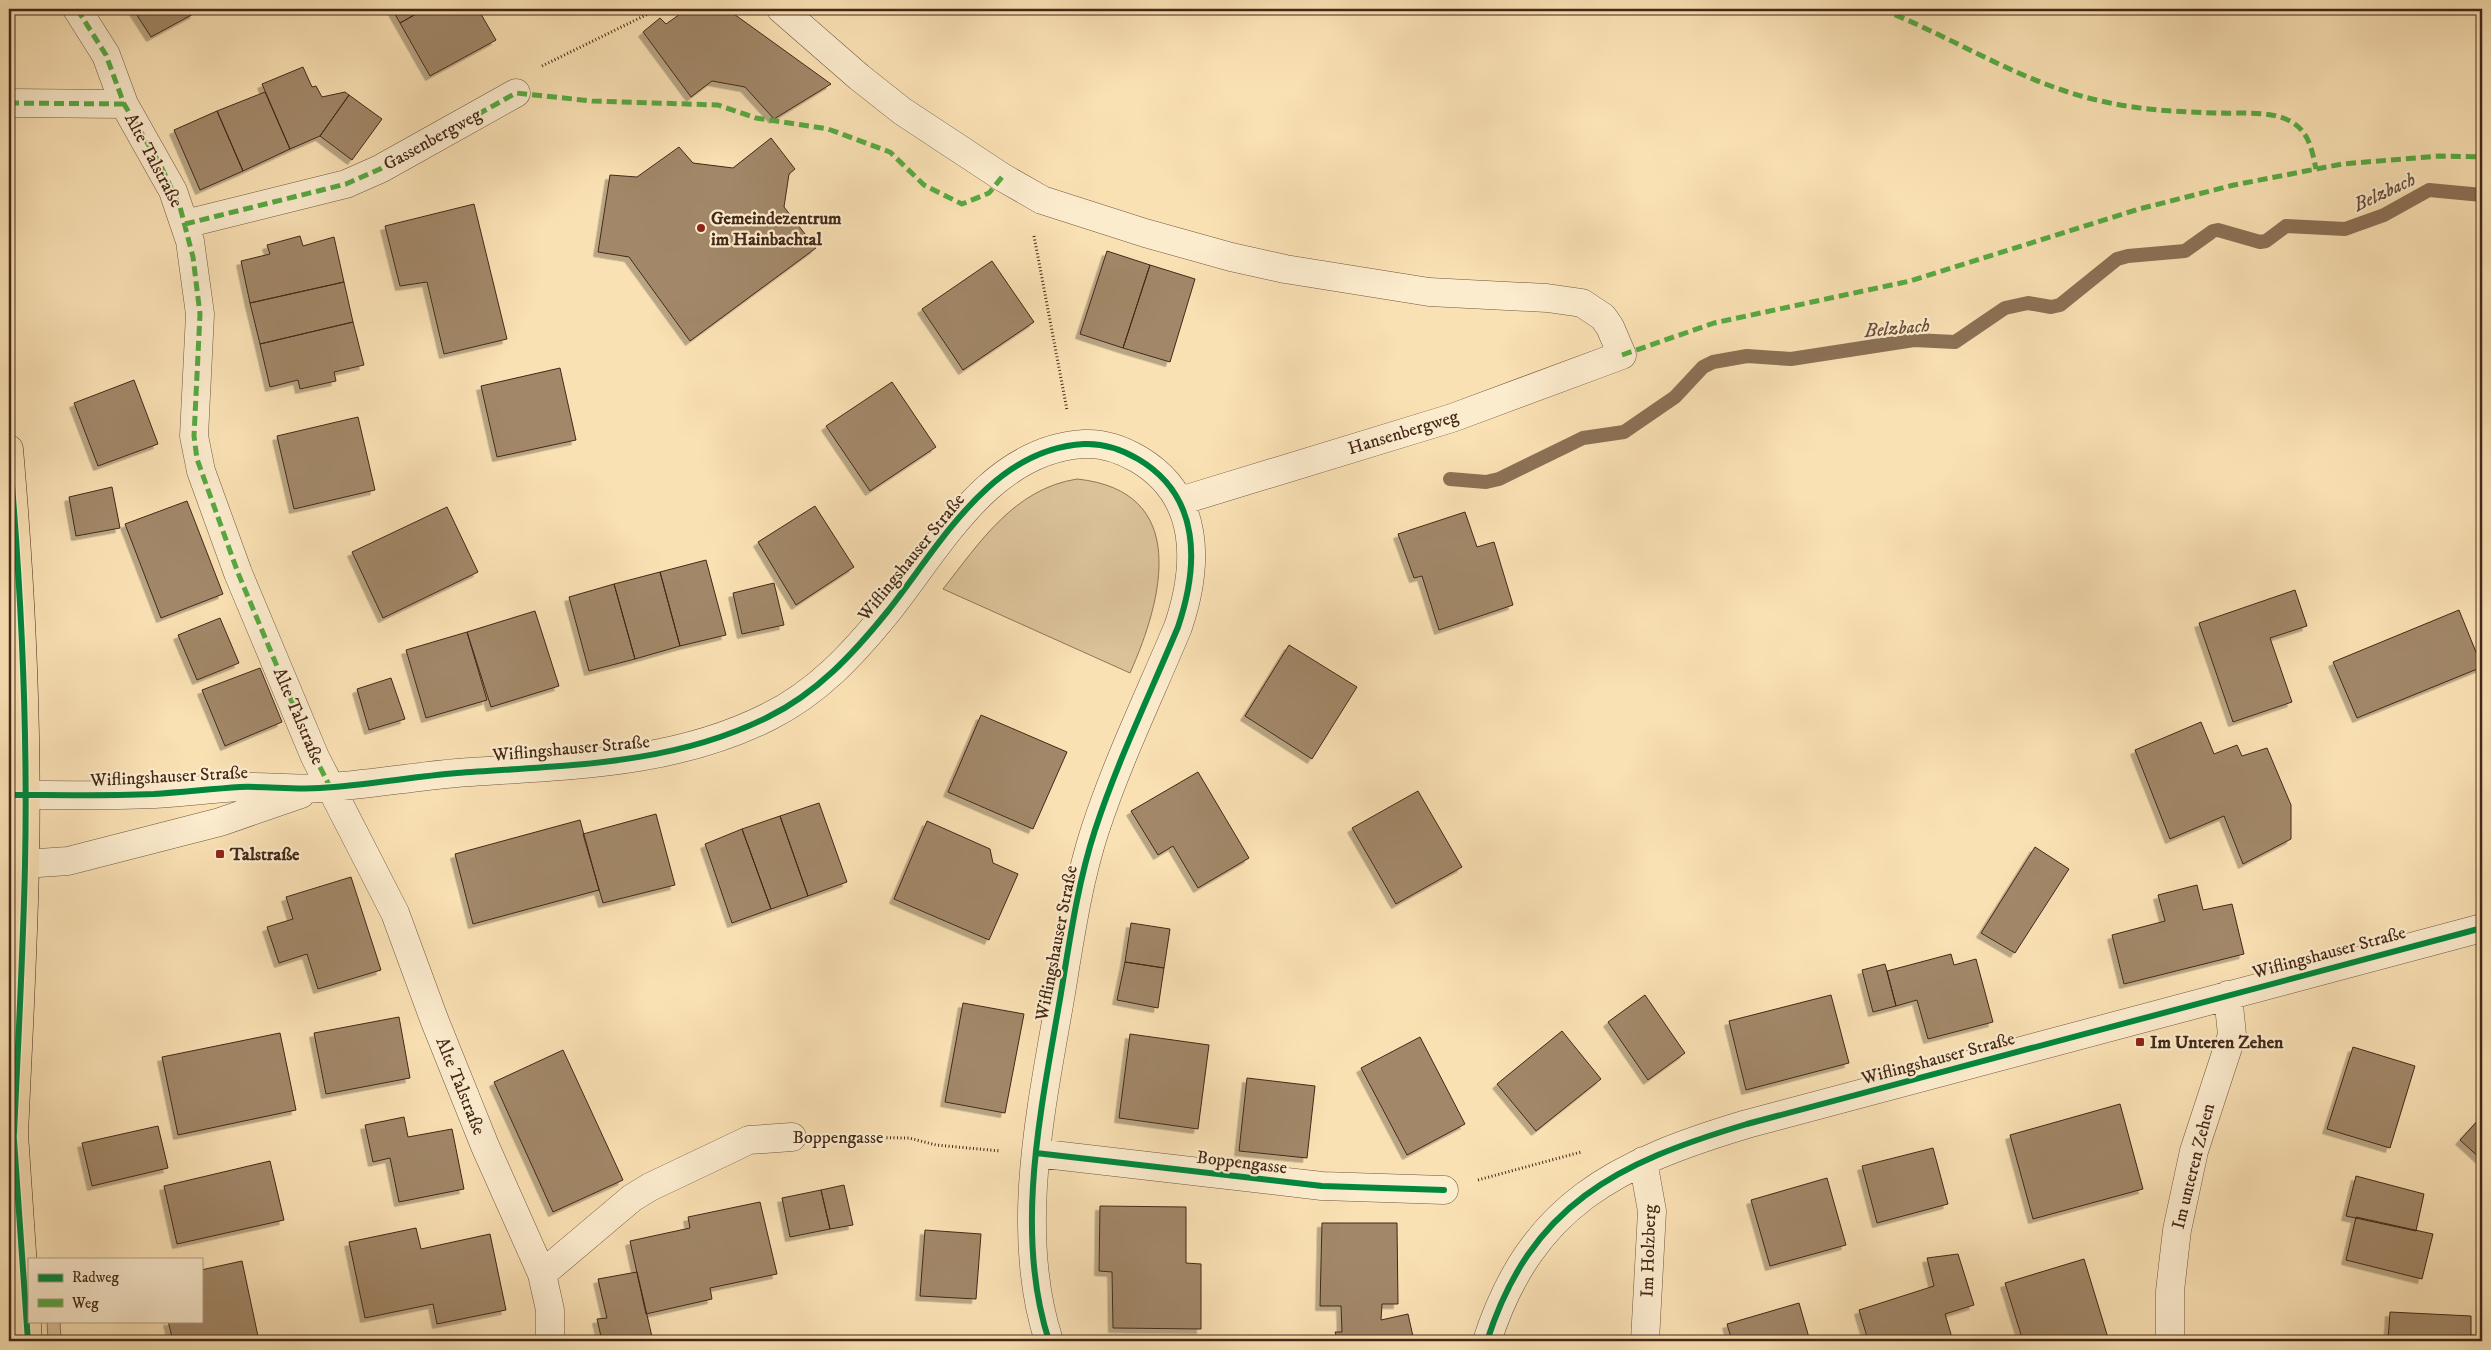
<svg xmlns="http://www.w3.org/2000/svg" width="2491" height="1350" viewBox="0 0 2491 1350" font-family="'IM FELL DW Pica',serif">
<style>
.green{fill:#dbc299;stroke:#8f7558}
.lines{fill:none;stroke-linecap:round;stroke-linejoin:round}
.stream{stroke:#8c7156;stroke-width:14}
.building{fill:#a28869;stroke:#432818;filter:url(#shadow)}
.minor-casing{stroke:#71563f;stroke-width:29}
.major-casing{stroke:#432818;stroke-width:29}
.path{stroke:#432818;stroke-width:3;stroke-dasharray:1 2.5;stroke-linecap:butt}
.minor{stroke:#fcecce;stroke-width:28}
.major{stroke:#fae1b4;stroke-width:28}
.quiet{stroke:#56aa42;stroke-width:5;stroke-dasharray:10 5;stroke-linecap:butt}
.cycleway-casing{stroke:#fcecce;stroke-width:9}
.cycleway{stroke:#00873e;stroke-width:6}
.poi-dot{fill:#8f2418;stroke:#fcecce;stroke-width:2}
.labels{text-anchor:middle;stroke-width:4.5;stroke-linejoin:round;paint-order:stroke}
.street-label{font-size:18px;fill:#432818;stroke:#fcecce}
.poi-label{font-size:18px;font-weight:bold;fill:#432818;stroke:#fcecce;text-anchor:start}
.water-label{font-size:19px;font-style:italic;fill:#674d37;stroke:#fcecce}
</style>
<defs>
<filter id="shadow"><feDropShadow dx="-4.5" dy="4.5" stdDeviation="0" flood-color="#0004"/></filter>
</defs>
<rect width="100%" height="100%" fill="#fae1b4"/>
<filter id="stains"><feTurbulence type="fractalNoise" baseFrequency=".004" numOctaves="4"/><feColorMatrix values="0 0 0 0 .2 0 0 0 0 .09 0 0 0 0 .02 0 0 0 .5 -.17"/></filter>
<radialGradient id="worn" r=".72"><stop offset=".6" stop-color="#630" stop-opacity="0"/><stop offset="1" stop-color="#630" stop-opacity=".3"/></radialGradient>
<path class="green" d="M1077,479c114,12 86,120 53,194l-187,-84c37,-47 71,-100 134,-110z
M47,1321h13l1,20h-13z"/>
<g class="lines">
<path class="stream" d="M1450,479l36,3 13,-3 84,-41 41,-6 51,-35 28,-30 10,-5 34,-6 44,3 123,-19 41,2 50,-34 23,-5 23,4 9,-2 57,-46 11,-3 57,-5 28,-20 5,-1 42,12 6,-1 20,-15 59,3 39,-14 45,-25 53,5"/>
</g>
<path class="building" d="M133,9h59l3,4 -44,24z
M392,9h33l-25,14z
M425,9h53l18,31 -66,36 -30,-53z
M697,9h30l104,75 -57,35 -29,-32 -33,-6 -21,16 -48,-65 17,-14 6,6 17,-12z
M303,67l9,20 4,-1 6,11 23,-5 4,3 -29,41 -30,13 -28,-65z
M265,92l25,57 -47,22 -26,-60z
M349,95l33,24 -30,41 -32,-24z
M217,111l26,60 -43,19 -26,-60z
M771,138l24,31 -6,5 -5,33 32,41 -126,93 -61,-84 -31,-5 12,-77 27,2 42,-30 14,16 40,5z
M474,204l33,135 -63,15 -17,-72 -27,4 -15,-60z
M300,236l3,10 31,-9 10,45 -94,21 -9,-42 29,-7 -3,-9z
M1107,251l43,14 -27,83 -43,-14z
M992,261l42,61 -71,48 -41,-61z
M1150,265l45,14 -25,83 -47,-14z
M344,282l9,40 -93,22 -10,-41z
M353,322l11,43 -30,7 2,9 -36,8 -2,-9 -28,7 -10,-43z
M560,368l16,72 -79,17 -16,-71z
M134,380l24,64 -60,22 -24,-63z
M892,382l44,65 -66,44 -44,-65z
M358,417l17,73 -81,19 -17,-73z
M112,487l8,41 -44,8 -7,-39z
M187,501l36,93 -62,24 -36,-94z
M815,506l39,61 -58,38 -38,-63z
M447,507l31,65 -95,46 -31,-66z
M1465,512l12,35 17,-5 19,63 -74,25 -17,-54 -8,2 -16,-44z
M706,560l20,75 -46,11 -20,-74z
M660,572l20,74 -45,13 -21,-75z
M774,583l10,42 -42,9 -9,-41z
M614,584l21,75 -46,12 -20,-74z
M2295,590l12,36 -37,12 22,64 -59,20 -34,-99z
M2459,610l23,57 -125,51 -24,-56z
M535,611l24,75 -68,21 -24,-75z
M220,618l19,45 -42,17 -19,-45z
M467,632l20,68 -61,18 -20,-68z
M1289,645l68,42 -45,72 -67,-43z
M260,668l22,54 -57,24 -23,-56z
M391,678l14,41 -36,11 -12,-41z
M981,715l86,37 -34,77 -85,-37z
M2201,722l13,32 23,-9 5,11 25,-8 24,57v34l-48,25 -19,-48 -54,23 -35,-89z
M1198,772l51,86 -51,30 -25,-42 -15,9 -27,-44z
M1418,791l44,76 -66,37 -44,-76z
M819,803l28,79 -39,14 -28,-80z
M656,814l19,71 -72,18 -20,-69z
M780,816l28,80 -37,13 -29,-80z
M580,820l19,70 -126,34 -18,-70z
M927,821l63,28 3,14 25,11 -29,66 -95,-41z
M742,829l29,80 -39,14 -27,-79z
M2035,847l34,22 -54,84 -34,-20z
M351,877l30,93 -63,19 -11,-35 -28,9 -12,-36 26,-8 -7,-22z
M2197,885l6,25 29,-6 12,50 -120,30 -12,-49 53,-14 -7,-26z
M1131,923l39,6 -6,39 -39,-6z
M1951,954l3,11 22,-6 17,63 -65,17 -11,-39 -21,6 -9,-35z
M1125,962l39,6 -6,40 -41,-8z
M1885,964l11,42 -23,6 -11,-42z
M1645,995l40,58 -37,27 -40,-58z
M1831,995l18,68 -103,27 -17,-69z
M963,1003l61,11 -19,99 -60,-11z
M399,1017l11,61 -84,16 -12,-61z
M1562,1031l39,48 -65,52 -39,-47z
M280,1033l16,77 -118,25 -16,-78z
M1130,1034l79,11 -11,84 -79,-11z
M1420,1037l45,87 -58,31 -46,-87z
M2353,1047l62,19 -25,82 -63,-19z
M563,1050l60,130 -70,32 -59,-130z
M1247,1078l68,8 -8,72 -68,-7z
M2120,1104l23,85 -110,30 -23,-84z
M2482,1116v44l-22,-20z
M404,1117l4,20 44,-8 12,60 -65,13 -9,-44 -17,4 -8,-37z
M158,1126l10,42 -76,18 -10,-43z
M1933,1148l15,56 -71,19 -15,-57z
M270,1161l14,59 -107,24 -13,-58z
M2356,1176l68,18 -8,37 -70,-15z
M1827,1178l19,67 -76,21 -19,-66z
M844,1185l9,40 -23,4 -9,-39z
M821,1190l9,39 -40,8 -8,-39z
M760,1202l17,72 -67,14 2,11 -66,15 -16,-73 60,-13 -2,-11z
M1100,1206l86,1v56l15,1v65l-88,-1 -1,-56 -13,-1z
M2356,1217l77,17 -11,45 -76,-19z
M1322,1223h75l1,81h-16l-1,16 27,-6 6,27h-76l-3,-9h7l-1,-26h-21z
M416,1228l5,21 69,-15 16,76 -69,14 -4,-20 -68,14 -16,-76z
M925,1230l56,4 -5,65 -56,-3z
M1958,1254l16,51 -29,9 8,27h-72l-1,-5 -12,4 -9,-30 75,-24 -7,-28z
M2084,1259l25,82h-86l-18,-58z
M242,1261l17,80h-86l-5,-20h33v-51z
M637,1272l16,69h-51l-5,-22 10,-1 -9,-39z
M1799,1303l11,38h-78l-5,-17z
M2390,1312l81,4v19l11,1v5h-94z"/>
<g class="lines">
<g class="minor-casing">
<path id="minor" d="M77,9l29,46 18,49 49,87 17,50 10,73 -6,122 7,35 37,102 77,184 80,156 39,106 51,127 57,128 8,36v31
M781,9l78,68 43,34 100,66 40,23 103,33 86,24 54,12 144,23 118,6 35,5 21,14 7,10 12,28 -170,63 -272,83
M9,103l115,1
M185,224l161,-40 34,-15 136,-76
M9,795c48,0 96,1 145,-1 29,-2 57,-5 86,-7 27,-1 54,3 80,1 46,-3 91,-11 137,-15 107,-8 213,-7 311,-56 49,-24 85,-63 119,-105 52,-65 103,-163 197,-168 20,-1 37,5 54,15 63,37 61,106 40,168 -28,67 -60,133 -83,203 -17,52 -25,108 -34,163 -19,112 -48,237 -12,348
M9,865l59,-4 152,-39 81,-28
M1036,1153l286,33 122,4
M1643,1161l9,50 -7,130
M542,1274l90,-76 18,-11 99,-47 43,-3
M1487,1341c44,-137 130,-178 260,-217l735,-196
M2170,1341v-50l7,-61 17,-79 38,-116 -4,-40"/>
</g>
<g class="major-casing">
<path id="major" d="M9,449c12,138 19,277 16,416 -2,90 -7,179 -11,269
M11,1115l3,19 14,207"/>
</g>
<path class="path" d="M542,66l116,-57
M1034,236l33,174
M827,1137l82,1 27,7 64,6
M1478,1180l103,-28"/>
<use href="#minor" class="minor"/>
<use href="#major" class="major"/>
<path class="quiet" d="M77,9l29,46 18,49 36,60 20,43 13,50 7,57 -6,122 3,23 41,114 77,184 15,30
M1881,9c74,29 142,75 220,92 38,9 78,11 117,12 23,1 51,-3 72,8 19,10 22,29 26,48
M9,103l115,1
M185,224l161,-40 34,-15 136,-76 76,8 126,4 38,13 72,11 62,23 34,33 38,19 27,-11 13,-16
M1622,355l92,-32 196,-42 229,-72 95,-24 108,-21 97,-8 43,1"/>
<g class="cycleway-casing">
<path id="cycleway" d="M9,449c12,138 19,277 16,416 -2,90 -7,179 -11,269
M9,795c48,0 96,1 145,-1 29,-2 57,-5 86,-7 27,-1 54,3 80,1 46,-3 91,-11 137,-15 107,-8 213,-7 311,-56 49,-24 85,-63 119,-105 52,-65 103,-163 197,-168 20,-1 37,5 54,15 63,37 61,106 40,168 -28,67 -60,133 -83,203 -17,52 -25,108 -34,163 -19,112 -48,237 -12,348
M13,1126l15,215
M1036,1153l286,33 122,4
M1487,1341c44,-137 130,-178 260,-217l735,-196"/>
</g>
<use href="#cycleway" class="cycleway"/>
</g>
<g class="poi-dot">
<circle cx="701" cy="228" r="5"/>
<rect x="215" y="849" width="10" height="10" rx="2.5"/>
<rect x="2135" y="1037" width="10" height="10" rx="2.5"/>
</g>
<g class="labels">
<g class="street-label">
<text transform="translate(432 139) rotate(-29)" y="6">Gassenbergweg</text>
<text transform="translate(154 160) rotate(62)" y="6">Alte Talstraße</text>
<text transform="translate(1403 432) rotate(-17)" y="6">Hansenbergweg</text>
<text transform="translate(911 557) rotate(-51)" y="6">Wiflingshauser Straße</text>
<text transform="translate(299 716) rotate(67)" y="6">Alte Talstraße</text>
<text transform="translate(571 748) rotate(-5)" y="6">Wiflingshauser Straße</text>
<text transform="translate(169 776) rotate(-3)" y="6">Wiflingshauser Straße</text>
<text transform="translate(1056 943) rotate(-79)" y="6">Wiflingshauser Straße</text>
<text transform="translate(2329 952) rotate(-15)" y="6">Wiflingshauser Straße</text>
<text transform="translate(1938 1058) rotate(-15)" y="6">Wiflingshauser Straße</text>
<text transform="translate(461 1086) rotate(68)" y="6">Alte Talstraße</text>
<text x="838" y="1143">Boppengasse</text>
<text transform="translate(1242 1162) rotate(7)" y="6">Boppengasse</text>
<text transform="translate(2193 1166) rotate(-76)" y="6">Im unteren Zehen</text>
<text transform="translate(1648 1251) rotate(-88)" y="6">Im Holzberg</text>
</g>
<g class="poi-label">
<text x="711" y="224">Gemeindezentrum<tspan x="711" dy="21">im Hainbachtal</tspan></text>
<text x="230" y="860">Talstraße</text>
<text x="2150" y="1048">Im Unteren Zehen</text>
</g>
<g class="water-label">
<text transform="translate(2384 191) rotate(-25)" y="7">Belzbach</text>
<text transform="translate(1897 327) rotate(-5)" y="7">Belzbach</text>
</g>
</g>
<rect width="2491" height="1350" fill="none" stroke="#fae1b4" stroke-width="30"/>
<rect x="10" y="10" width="2471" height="1330" fill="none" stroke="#432818" stroke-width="2.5"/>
<rect x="15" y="15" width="2461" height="1320" fill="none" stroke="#432818"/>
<rect x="28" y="1258" width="175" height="65" fill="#fcecce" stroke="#b29e85"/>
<rect x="38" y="1274" width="25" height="8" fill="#00873e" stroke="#b29e85"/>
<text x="72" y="1282" font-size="15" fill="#432818">Radweg</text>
<rect x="38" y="1299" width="25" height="8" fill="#56aa42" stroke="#b29e85"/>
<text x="72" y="1308" font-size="15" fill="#432818">Weg</text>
<rect width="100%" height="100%" filter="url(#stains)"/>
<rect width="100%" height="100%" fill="url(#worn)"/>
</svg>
